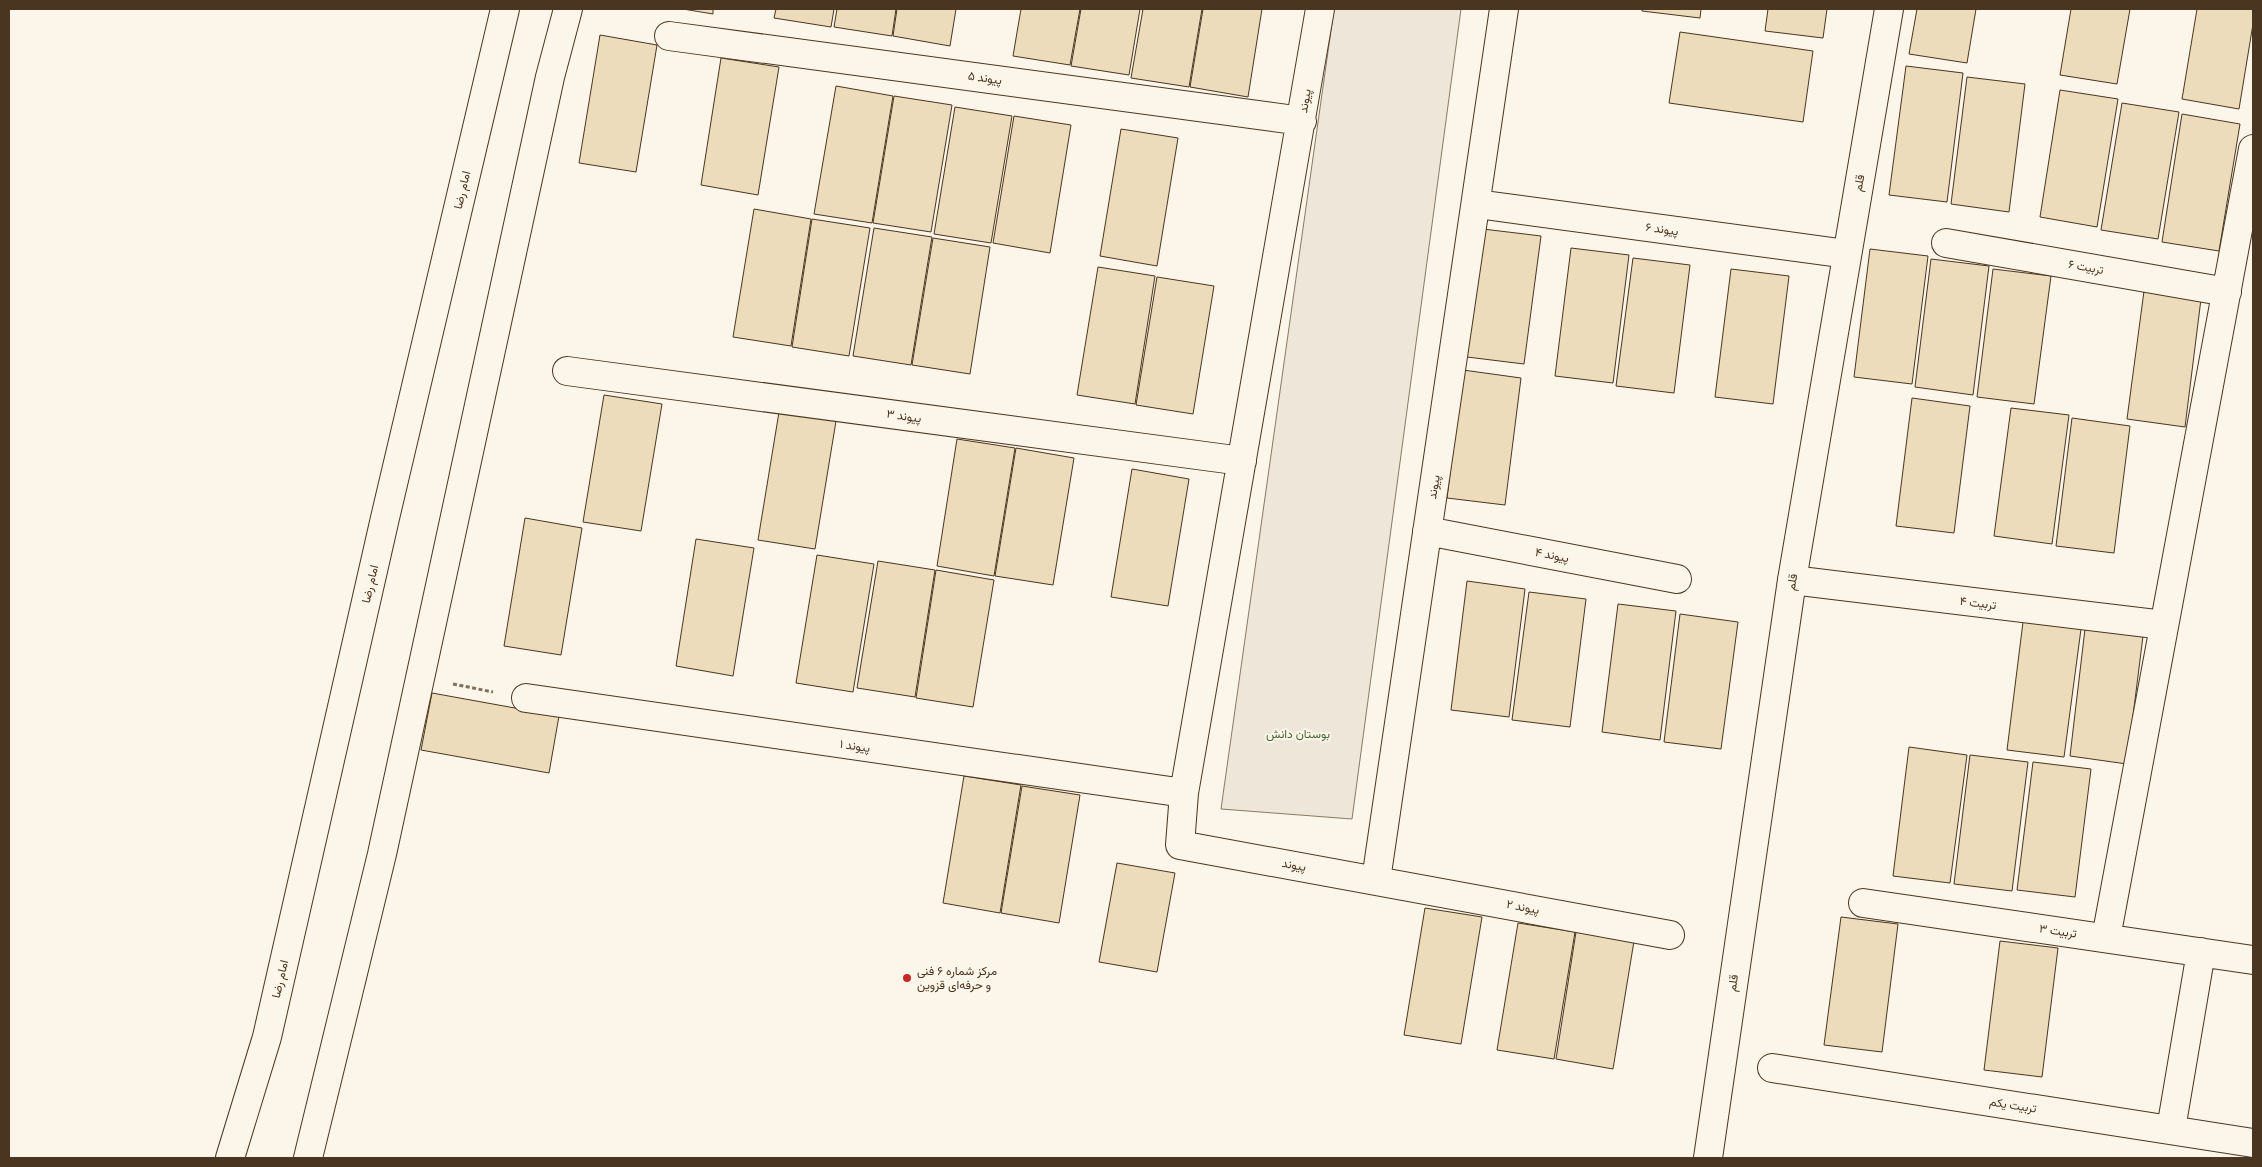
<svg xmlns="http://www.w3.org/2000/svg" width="2262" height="1167" viewBox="0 0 2262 1167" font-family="'Public Sans',Vazirmatn,sans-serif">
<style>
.green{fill:#ede6d9;stroke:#887966}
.building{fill:#ecdcbc;stroke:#4a3520}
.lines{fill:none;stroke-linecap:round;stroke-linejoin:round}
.street-casing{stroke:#4a3520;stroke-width:30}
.secondary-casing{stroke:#4a3520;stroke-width:30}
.path{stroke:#7f6f5c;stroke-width:3;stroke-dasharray:4 2.5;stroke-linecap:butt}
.street{stroke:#fbf6e9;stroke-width:28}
.secondary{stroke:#fbf6e9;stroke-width:28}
.poi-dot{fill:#c62828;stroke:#fbf6e9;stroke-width:2}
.labels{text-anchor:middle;stroke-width:4;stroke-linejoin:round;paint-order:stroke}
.street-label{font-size:12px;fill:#4a3520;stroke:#fbf6e9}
.park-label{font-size:12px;fill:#436837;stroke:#fbf6e9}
.poi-label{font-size:12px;fill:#4a3520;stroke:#fbf6e9;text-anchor:start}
</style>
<rect width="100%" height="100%" fill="#fbf6e9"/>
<path class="green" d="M1334,9h127l-109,810 -131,-10z"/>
<path class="building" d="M683,9h30v5z
M776,9h58l-3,18 -57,-9z
M837,9h59l-4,27 -58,-9z
M897,9h59l-6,37 -57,-10z
M1021,9h59l-10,56 -57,-9z
M1081,9h59l-11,66 -58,-9z
M1143,9h59l-13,78 -58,-9z
M1203,9h59l-14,88 -58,-10z
M1642,9h59l-1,9 -58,-7z
M1768,9h59l-4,29 -58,-7z
M1917,9h59l-9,54 -58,-9z
M2071,9h59l-13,75 -57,-9z
M2197,9h56v15l-14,85 -57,-10z
M1680,32l133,19 -10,71 -134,-19z
M600,35l57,10 -21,127 -57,-9z
M721,58l58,9 -21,128 -57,-10z
M1906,66l57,7 -16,129 -58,-7z
M1967,77l58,7 -16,128 -58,-8z
M836,86l57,10 -21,127 -58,-9z
M2060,90l58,9 -21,128 -57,-10z
M894,96l58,9 -21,127 -58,-9z
M2122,103l57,9 -21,127 -57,-9z
M955,107l57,9 -21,127 -57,-9z
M2182,114l58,10 -21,127 -57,-9z
M1014,116l57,9 -21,128 -57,-10z
M1121,129l57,9 -21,128 -57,-10z
M754,209l57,10 -20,127 -58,-9z
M812,219l58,9 -21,128 -57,-9z
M874,228l58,9 -21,128 -58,-9z
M1483,229l58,7 -17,128 -57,-7z
M933,238l57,9 -20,127 -58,-9z
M1571,248l58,7 -16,128 -58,-7z
M1870,249l58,7 -16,128 -58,-7z
M1633,258l57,7 -16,128 -58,-7z
M1931,259l58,7 -16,129 -58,-8z
M1098,267l57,9 -20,128 -58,-9z
M1731,269l58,7 -16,128 -58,-7z
M1993,269l58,7 -17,128 -57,-7z
M1157,277l57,9 -21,128 -57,-9z
M2144,291l57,8 -16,128 -58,-8z
M1463,370l58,8 -16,127 -58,-7z
M604,395l58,9 -21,127 -58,-9z
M1912,398l58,8 -16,127 -58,-7z
M2011,408l58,7 -17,129 -58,-8z
M779,412l57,9 -21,128 -57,-9z
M2072,418l58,8 -16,127 -58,-7z
M957,439l58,9 -21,128 -57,-10z
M1016,448l58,10 -21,127 -58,-9z
M1132,469l57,10 -21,127 -57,-9z
M525,518l57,10 -21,127 -57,-9z
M696,539l58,9 -21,128 -57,-10z
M817,555l57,9 -21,128 -57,-9z
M878,561l57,9 -20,127 -58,-9z
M936,570l58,10 -21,127 -57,-9z
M1467,581l58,8 -16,128 -58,-7z
M1529,592l57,7 -16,128 -58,-7z
M1618,604l58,7 -16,129 -58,-8z
M1680,614l58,8 -17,127 -57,-7z
M2023,622l58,7 -17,128 -57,-7z
M2085,629l58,7 -16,128 -57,-8z
M432,693l127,23 -10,57 -128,-23z
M1909,747l58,8 -17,128 -57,-7z
M1970,755l58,7 -16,129 -58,-7z
M2033,762l58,7 -16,128 -58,-7z
M964,776l57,9 -21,128 -57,-10z
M1022,786l58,9 -21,128 -58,-10z
M1117,863l58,10 -18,99 -58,-10z
M1425,908l57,9 -21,127 -57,-9z
M1841,917l57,7 -16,128 -58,-7z
M1518,923l57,9 -21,127 -57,-9z
M1576,932l58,9 -21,128 -57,-10z
M2000,941l58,7 -16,129 -58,-7z"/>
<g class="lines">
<g class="street-casing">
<path id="street" d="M1320,9l-136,784 -4,52 490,90
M669,36l633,85
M1477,204l370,50
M1946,243l281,49
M567,371l675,90
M1427,531l250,48
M1792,580l372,45
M526,698l658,95
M1376,880l128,-871
M1863,903l390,57
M2106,938l147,-789
M1772,1068l481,75
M2171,1129l30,-177"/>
</g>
<g class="secondary-casing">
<path id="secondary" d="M230,1158l37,-121 118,-519 120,-509
M308,1158l74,-304 168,-777 18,-68
M1708,1158l84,-578 97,-571"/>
</g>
<path class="path" d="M453,684l40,8"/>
<use href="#street" class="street"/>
<use href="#secondary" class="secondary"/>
</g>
<circle class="poi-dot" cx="907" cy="978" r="5"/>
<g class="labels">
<g class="street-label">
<text transform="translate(985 78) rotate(8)" y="4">پیوند ۵</text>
<text transform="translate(1305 101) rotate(-81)" y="4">پیوند</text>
<text transform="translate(1859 183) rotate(-80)" y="4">قلم</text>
<text transform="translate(462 190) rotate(-77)" y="4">امام رضا</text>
<text transform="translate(1662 229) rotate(8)" y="4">پیوند ۶</text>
<text transform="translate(2086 267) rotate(10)" y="4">تربیت ۶</text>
<text transform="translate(904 416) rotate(8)" y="4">پیوند ۳</text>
<text transform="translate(1434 487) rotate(-81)" y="4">پیوند</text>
<text transform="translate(1552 555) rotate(11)" y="4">پیوند ۴</text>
<text transform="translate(1792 582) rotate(-81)" y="4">قلم</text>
<text transform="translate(370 584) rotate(-77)" y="4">امام رضا</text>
<text transform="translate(1978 603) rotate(7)" y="4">تربیت ۴</text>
<text transform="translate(855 746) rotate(8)" y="4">پیوند ۱</text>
<text transform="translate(1294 865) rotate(10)" y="4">پیوند</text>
<text transform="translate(1523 907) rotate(11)" y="4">پیوند ۲</text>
<text transform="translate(2058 931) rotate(8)" y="4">تربیت ۳</text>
<text transform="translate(280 979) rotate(-77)" y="4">امام رضا</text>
<text transform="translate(1733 983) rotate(-82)" y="4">قلم</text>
<text transform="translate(2013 1105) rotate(9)" y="4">تربیت یکم</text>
</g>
<g class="park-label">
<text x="1298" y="738">بوستان دانش</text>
</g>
<g class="poi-label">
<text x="917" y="975">مرکز شماره ۶ فنی<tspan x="917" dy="14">و حرفه‌ای قزوین</tspan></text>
</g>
</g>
<rect width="2262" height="1167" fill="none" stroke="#4a3520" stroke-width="20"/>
</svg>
